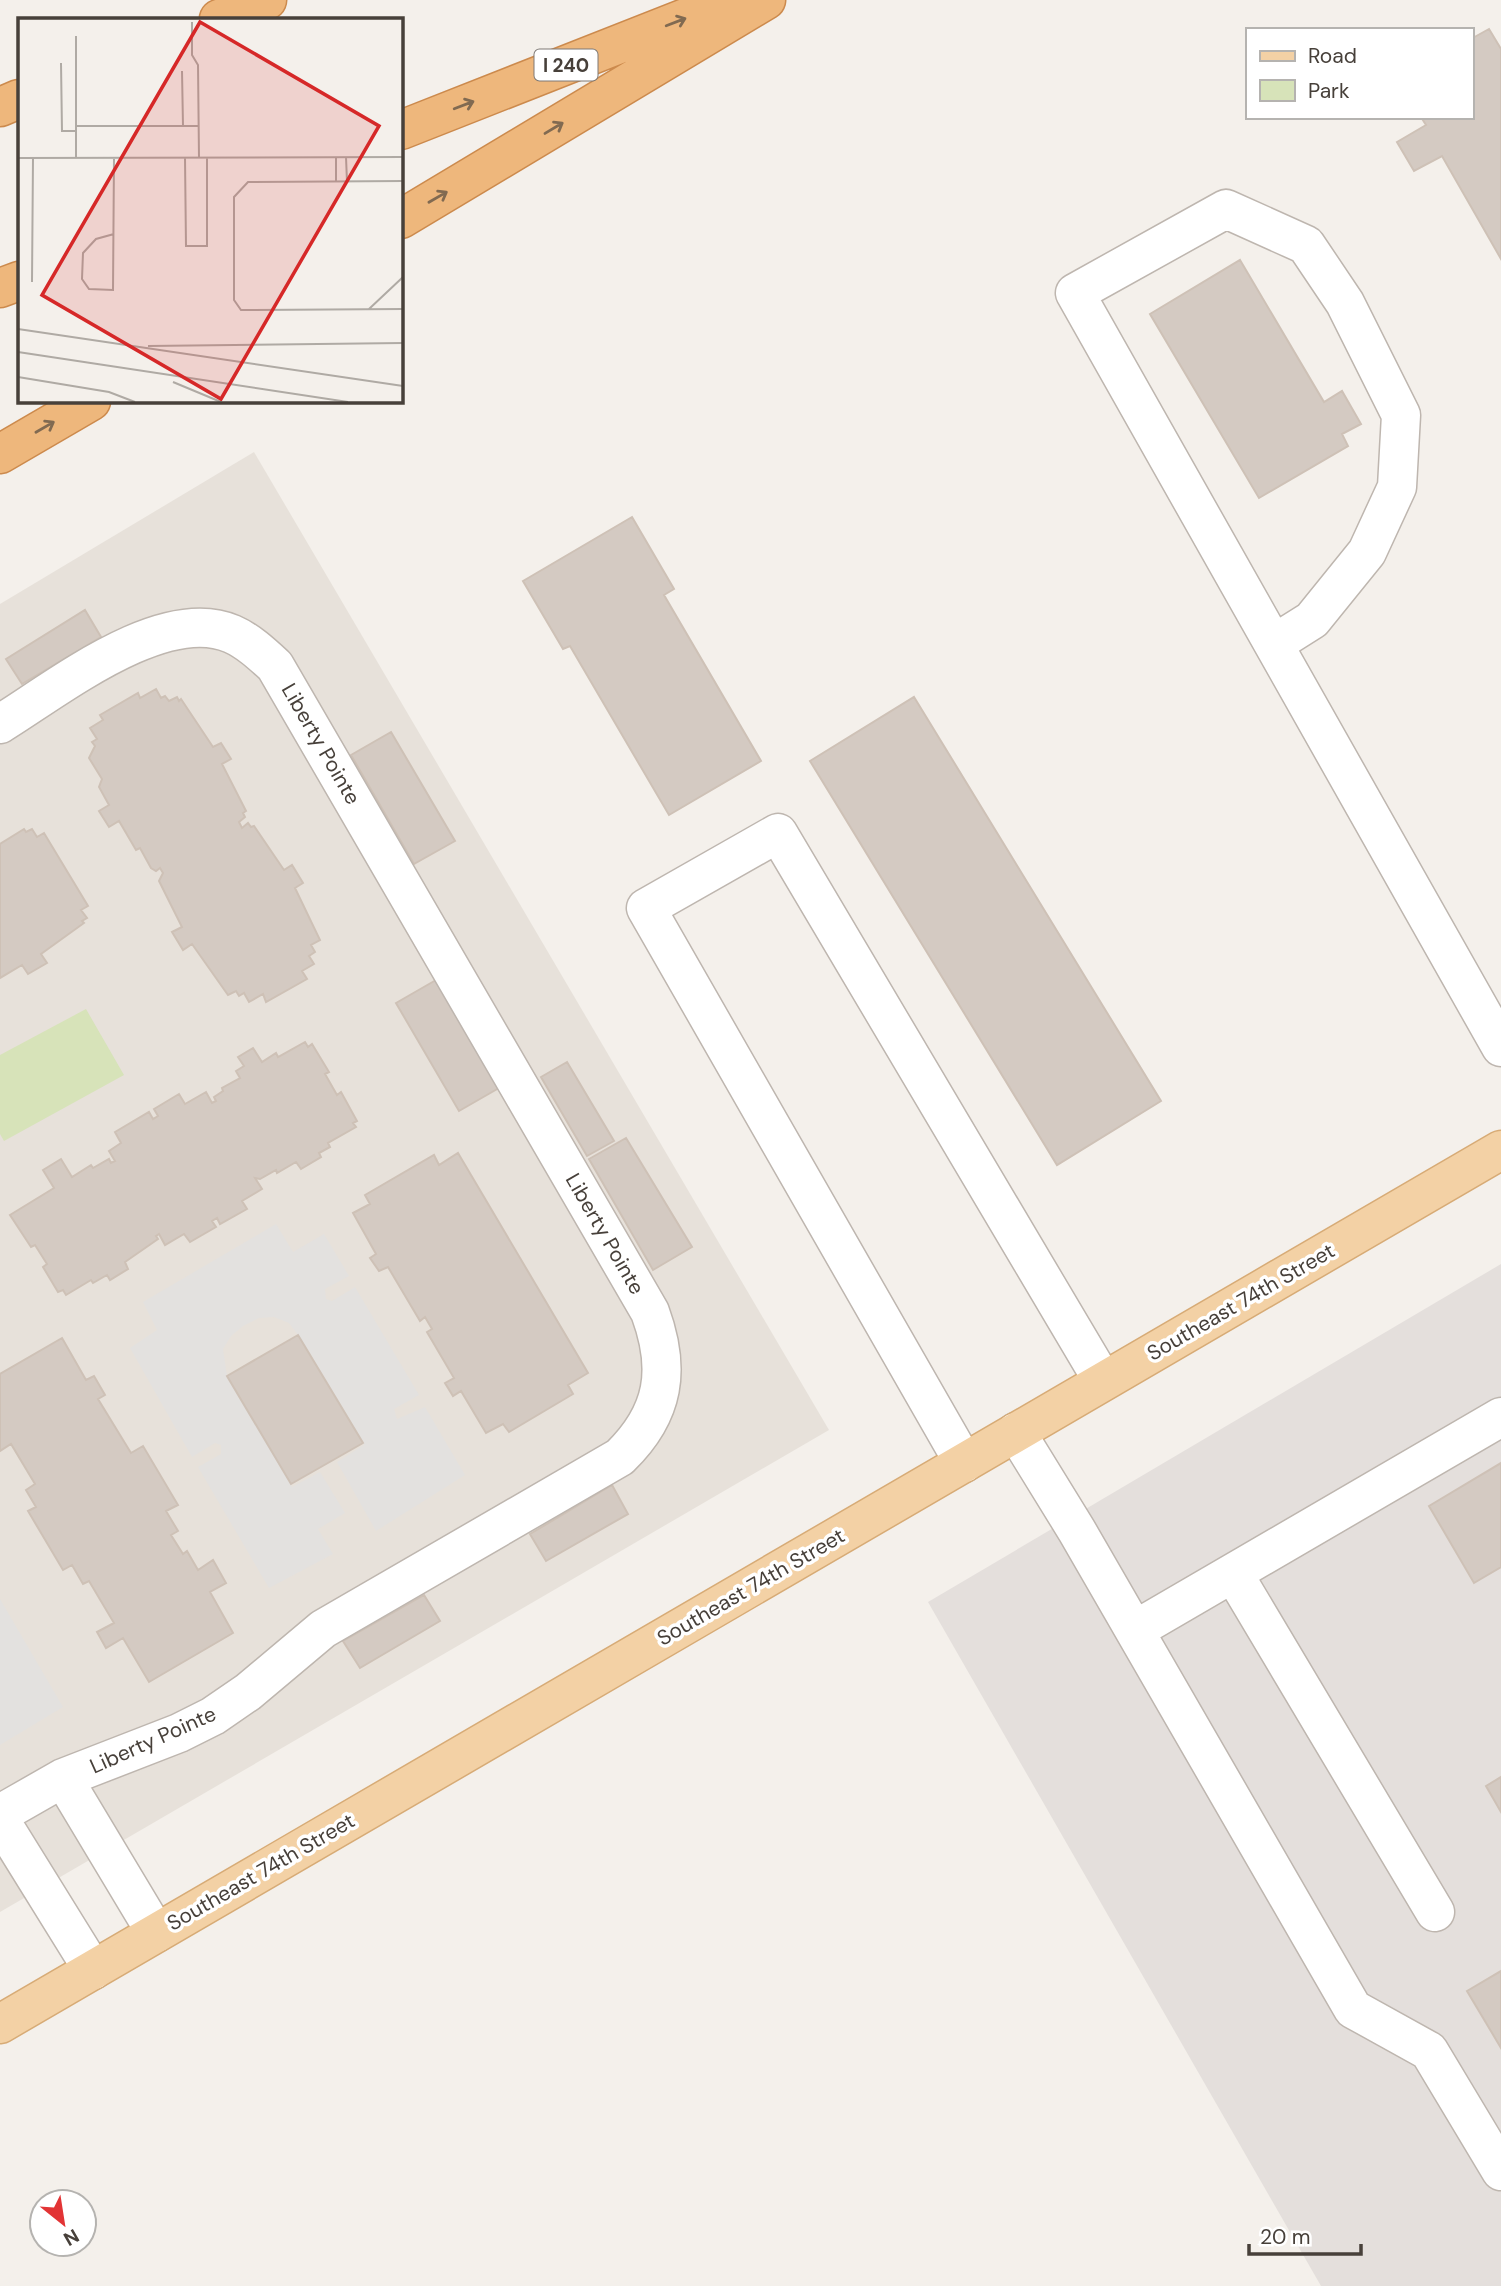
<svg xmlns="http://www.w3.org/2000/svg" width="1501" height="2286" viewBox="0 0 1501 2286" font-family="'DM Sans',sans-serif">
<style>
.residential{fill:#e7e1da}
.industrial{fill:#e4dfdc}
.green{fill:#d7e3b9}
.parking{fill:#e3e1df}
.building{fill:#d4cac2;stroke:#cec1b6;stroke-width:2}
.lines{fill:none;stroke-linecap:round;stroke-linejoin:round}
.minor-casing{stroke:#beb6af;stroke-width:41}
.major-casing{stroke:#d7ab76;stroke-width:41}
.highway-casing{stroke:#cc8a4d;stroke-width:41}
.minor{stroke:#fff;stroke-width:38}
.major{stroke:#f3d1a5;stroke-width:38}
.highway{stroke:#eeb77c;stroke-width:38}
.oneway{stroke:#816a51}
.labels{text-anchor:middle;stroke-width:7;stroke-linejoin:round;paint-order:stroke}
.shield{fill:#fff;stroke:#7e7975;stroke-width:2}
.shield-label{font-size:19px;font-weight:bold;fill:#47403a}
.street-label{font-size:21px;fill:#47403a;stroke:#fff}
.inset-road{fill:none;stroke:#afaaa4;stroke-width:2}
.view{fill:#d62828;fill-opacity:0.15;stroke:#d62828;stroke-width:3.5}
.inset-edge{fill:none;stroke:#47403a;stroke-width:3.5}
</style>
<rect width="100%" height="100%" fill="#f4f0eb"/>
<path class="residential" d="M254,452l575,978 -829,482v-1308z"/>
<path class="industrial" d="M1501,1264v1022h-180l-393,-684z"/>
<path class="green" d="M86,1009l38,66 -120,66 -4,-7v-79z"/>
<path class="parking" d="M276,1224l17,28 31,-18 25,42 -24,13 1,10 6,2 23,-14 64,108 -25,14 3,10 28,-12 40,68 -89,56 -39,-69 27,-17 -66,-110 -9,-12 -15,-6 -15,1 -16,8 -12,10 -8,13 4,27 65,111 28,-15 25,41 -27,16 15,25 -64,34 -71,-121 23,-13v-9l-6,-2 -23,14 -62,-109 27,-18 -14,-28z
M0,1599l63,108 -63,38z"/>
<path class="building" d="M1489,29l12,20v210l-59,-103 -28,15 -17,-29 29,-17 -5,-8h50v-78z
M1240,260l84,142 18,-11 19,33 -19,10 6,12 -89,52 -109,-184z
M632,517l42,72 -10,6 97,166 -92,54 -99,-169 -7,3 -40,-68z
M85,610l16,27 -79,47 -16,-25z
M156,689l5,9 4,-2 4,5 8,-4 2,4 2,-2 32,48 8,-4 10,16 -9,5 24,47 -3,2 2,4 -6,5 3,6 6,-5 3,4 3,-1 30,44 8,-5 11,18 -8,5 25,52 -9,5 4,7 -6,4 5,8 -12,7 5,8 -41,23 -3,-8 -14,8 -5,-9 -5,3 -3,-5 -8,4 -36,-51 -9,6 -11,-18 10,-5 -23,-46 4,-8 -3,-5 -4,3 -5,-3 -11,-20 -4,2 -17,-29 -10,6 -10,-16 10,-6 -10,-18 3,-8 -13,-21 6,-12 -3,-4 5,-3 -7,-11 13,-8 -3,-5 38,-22 2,5z
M914,697l247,404 -104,64 -247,-404z
M391,732l64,109 -41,23 -63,-109z
M24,829l2,3 6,-3 5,8 7,-4 44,73 -7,4 6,8 -5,3 2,2 -43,31 6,9 -19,11 -6,-9 -22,13v-134z
M436,980l63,108 -40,23 -63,-108z
M305,1042l3,5 4,-3 17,28 -4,2 12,21 4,-3 16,29 -4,2 3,4 -28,16 2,4 -11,6 2,4 -20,12 -5,-7 -19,11 -1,-3 -16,9 -5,-1 7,11 -20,12 5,8 -27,15 -3,-6 -5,3 4,6 -26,15 -6,-8 -19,11 -6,-11 -3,2 2,3 -33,23 3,7 -18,11 -3,-5 -14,8 -2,-3 -25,15 -3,-5 -5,2 -15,-25 4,-3 -12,-19 -4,2 -21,-32 44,-27 -11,-18 18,-11 11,18 19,-12 2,3 16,-9 2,4 4,-2 -6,-10 12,-8 -6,-11 34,-20 4,7 5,-3 -4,-7 25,-15 6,10 21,-12 6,11 4,-2 -2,-4 9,-6 -1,-3 18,-10 -4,-7 8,-5 -6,-9 15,-9 9,14 14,-9 2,4z
M567,1062l47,79 -27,15 -46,-79z
M626,1138l66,109 -39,23 -64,-111z
M458,1153l130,220 -20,12 5,9 -64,38 -6,-8 -17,9 -25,-42 -8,5 -8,-13 9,-5 -27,-46 5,-3 -7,-12 -5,4 -32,-54 -9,4 -9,-13 6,-4 -23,-41 17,-9 -5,-9 69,-40 5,10z
M298,1335l65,108 -72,41 -64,-108z
M62,1338l24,42 8,-4 11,19 -7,4 33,54 12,-7 35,59 -12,6 12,20 -7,4 12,19 4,-3 11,19 15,-10 13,23 -16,9 23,41 -84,49 -26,-44 -17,10 -9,-16 17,-9 -25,-42 -6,3 -11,-19 -9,5 -35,-59 8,-4 -10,-17 9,-6 -24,-40 -11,7v-77z
M1501,1463v104l-27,16 -45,-77z
M612,1485l16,29 -82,47 -16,-27z
M424,1595l16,26 -80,47 -17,-27z
M1501,1777v35l-15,-26z
M1501,1971v77l-34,-57z"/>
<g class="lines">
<g class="minor-casing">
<path id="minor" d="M1274,644l38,-24 55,-68 30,-65 4,-72 -56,-112 -39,-58 -80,-36 -151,84 426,754
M0,724c57,-35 163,-120 232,-90 16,7 30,20 43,32l375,646c21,57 15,101 -30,145l-297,172 -75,63 -35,24 -34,17 -116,45 -63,36
M1016,1432l61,99 276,478 76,42 72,120
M964,1463l-318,-555 132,-75 325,548
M1233,1573l202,339
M1135,1630l366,-213
M63,1778l93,155
M0,1820l93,150"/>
</g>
<g class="major-casing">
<path id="major" d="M0,2024l1501,-874"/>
</g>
<g class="highway-casing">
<path id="highway" d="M219,19l48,-19
M0,107l19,-8
M401,130l330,-130
M401,219l365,-219
M0,288l19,-7
M0,454l91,-53"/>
</g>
<use href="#minor" class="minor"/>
<use href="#major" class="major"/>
<use href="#highway" class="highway"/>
</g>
<defs><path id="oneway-shaft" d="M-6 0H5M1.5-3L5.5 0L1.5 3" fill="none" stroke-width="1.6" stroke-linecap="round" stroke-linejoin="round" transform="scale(1.75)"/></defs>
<g class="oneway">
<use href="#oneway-shaft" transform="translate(676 22) rotate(-21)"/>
<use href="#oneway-shaft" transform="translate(464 105) rotate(-21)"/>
<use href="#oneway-shaft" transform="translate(554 128) rotate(-31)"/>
<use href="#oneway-shaft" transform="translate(438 197) rotate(-30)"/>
<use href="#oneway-shaft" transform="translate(45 427) rotate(-30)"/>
</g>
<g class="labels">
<rect class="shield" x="534.5" y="49.5" width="63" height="31" rx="5"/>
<g class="shield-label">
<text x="566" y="72">I 240</text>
</g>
<g class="street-label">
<text transform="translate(321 744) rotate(60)" y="7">Liberty Pointe</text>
<text transform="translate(605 1234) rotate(60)" y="7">Liberty Pointe</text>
<text transform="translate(1241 1302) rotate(-30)" y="7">Southeast 74th Street</text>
<text transform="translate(751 1587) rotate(-30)" y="7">Southeast 74th Street</text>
<text transform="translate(153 1740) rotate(-24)" y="7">Liberty Pointe</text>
<text transform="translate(261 1872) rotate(-30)" y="7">Southeast 74th Street</text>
</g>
</g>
<g transform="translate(18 18)">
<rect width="385" height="385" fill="#f4f0eb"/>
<path class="inset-road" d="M174,4v33l6,10 1,93M43,45l1,68h14M164,53l1,55M58,108h122M318,139v25M328,139l1,25M0,140l385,-1M58,140v-122M167,140l1,88h21v-88M385,163l-155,1 -14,15v103l7,10 162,-1M96,216l-18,5 -13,14 -1,26 7,10 24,1 1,-132M14,264l1,-124M351,291l34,-32M0,311l385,57M130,328l255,-3M0,334l330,50M0,359l91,15 26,10M155,364l48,20"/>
<path class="view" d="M182,4l179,104 -158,273 -179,-104z"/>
<rect width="385" height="385" class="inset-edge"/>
</g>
<rect x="1246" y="28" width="228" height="91" fill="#ffffff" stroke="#b5b3b0" stroke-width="2"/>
<rect x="1260" y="51" width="35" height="10" fill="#f3d1a5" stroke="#b5b3b0" stroke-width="2"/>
<text x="1308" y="63" font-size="21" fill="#47403a">Road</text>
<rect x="1260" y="80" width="35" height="21" fill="#d7e3b9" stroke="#b5b3b0" stroke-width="2"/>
<text x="1308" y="98" font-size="21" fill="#47403a">Park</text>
<g transform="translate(63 2223) rotate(150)"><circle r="33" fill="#ffffff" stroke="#b5b3b0" stroke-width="2"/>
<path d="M0-5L12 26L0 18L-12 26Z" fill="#e23435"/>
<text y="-10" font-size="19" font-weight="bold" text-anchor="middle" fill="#47403a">N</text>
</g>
<path d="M1249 2244v10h112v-10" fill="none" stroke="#47403a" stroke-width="3.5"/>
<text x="1260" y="2244" font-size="21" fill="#47403a" stroke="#ffffff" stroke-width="5" paint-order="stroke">20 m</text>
</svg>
